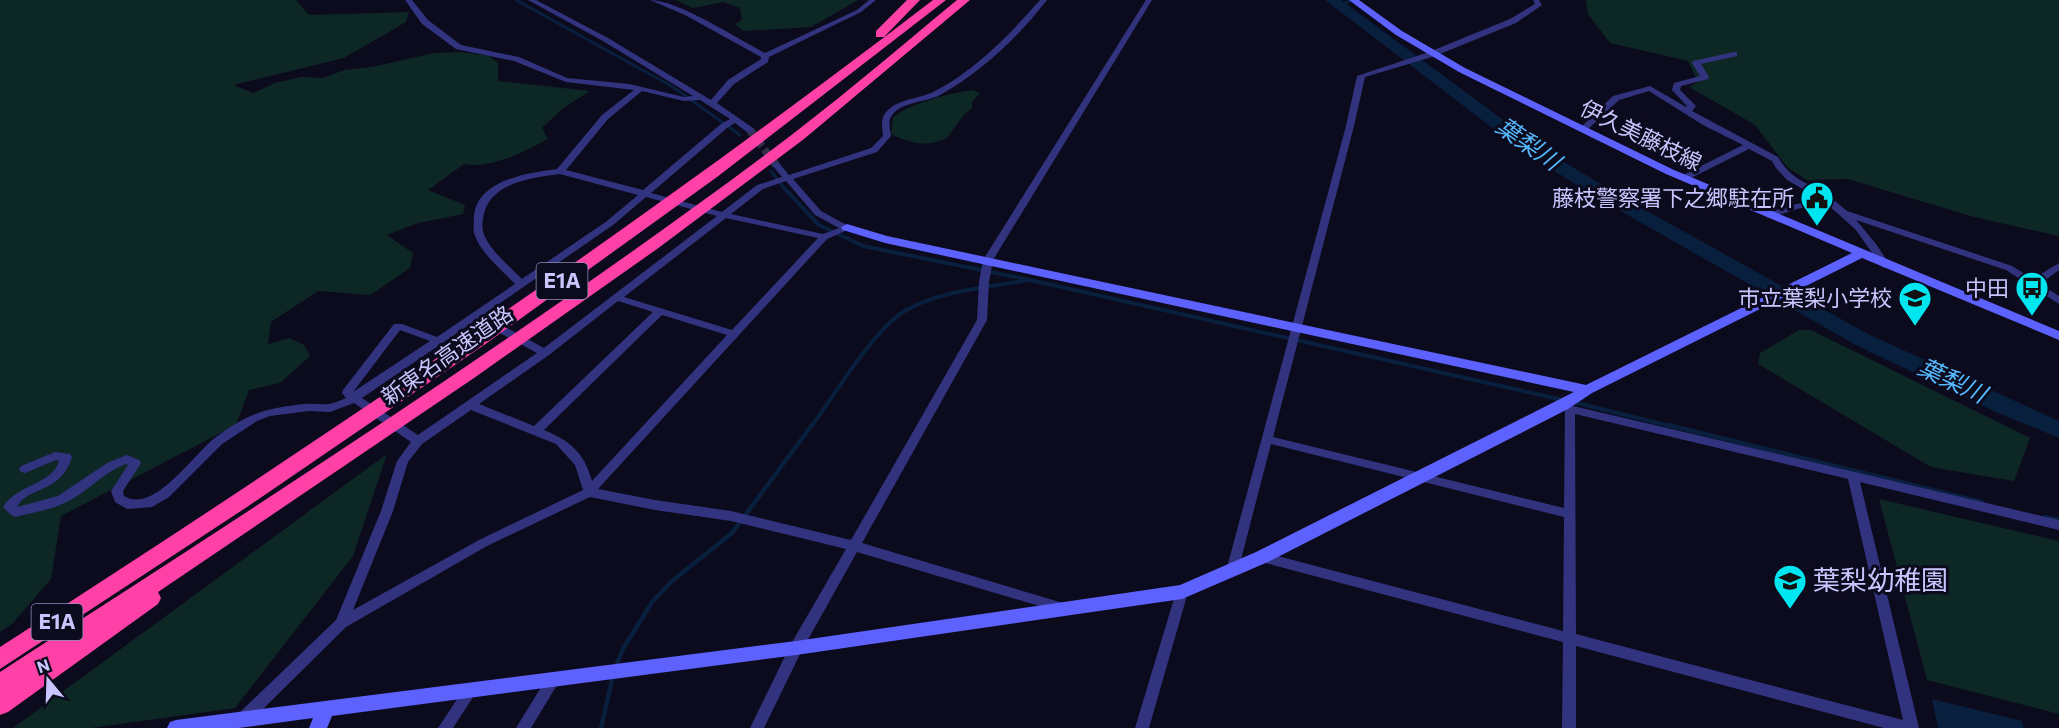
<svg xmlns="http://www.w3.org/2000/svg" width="2059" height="728" viewBox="0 0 2059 728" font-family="Commissioner,'Noto Sans JP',sans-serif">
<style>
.green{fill:#0d2725}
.water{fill:#081f3e}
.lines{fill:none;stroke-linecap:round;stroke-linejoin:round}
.stream-far2{stroke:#081f3e;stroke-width:3}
.stream-far1{stroke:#081f3e;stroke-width:4}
.stream{stroke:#081f3e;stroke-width:4.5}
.river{fill:#081f3e;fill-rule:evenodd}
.street-tunnel{stroke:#32304a;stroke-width:8;stroke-dasharray:8 4;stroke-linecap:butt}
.street{fill:#32337f;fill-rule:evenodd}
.secondary{fill:#5d62ff;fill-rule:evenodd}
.highway{fill:#ff41a7;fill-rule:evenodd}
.labels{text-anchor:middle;stroke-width:6;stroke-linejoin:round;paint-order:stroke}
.shield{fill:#0c0a1d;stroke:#908ebb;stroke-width:1.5}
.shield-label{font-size:21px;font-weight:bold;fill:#c9c6ff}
.street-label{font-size:22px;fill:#c9c6ff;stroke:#0c0a1d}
.poi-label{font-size:22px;fill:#c9c6ff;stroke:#0c0a1d;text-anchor:end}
.water-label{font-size:24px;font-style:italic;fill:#54b9ff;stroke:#0c0a1d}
.near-poi-label{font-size:27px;fill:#c9c6ff;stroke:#0c0a1d;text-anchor:start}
</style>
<rect width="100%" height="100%" fill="#0c0a1d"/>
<path class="green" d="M0,0h296l13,15 100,-3 -3,10 -62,36 -111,27 20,8 22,-10 26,-6 22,1 21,-8 28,-3 62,-14 28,-1 27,4 9,7v18l92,10 -28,18 -20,19 6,11c-25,13 -55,30 -84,25l-36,26 37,15 -2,9 -45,9 -31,12 26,18 -3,15 -40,27 -52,-4 -47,31 -3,22 21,-6 15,7 6,11 -30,27 -31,7 -13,35 -175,91 -10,63 -39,45 -12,8z
M676,0h182l-47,27 -68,4 -8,-7 7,-4 -2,-12 -17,-6 -30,6z
M1586,0h473v236l-85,-19 -126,-38 -41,1 -19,-12 -33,-43 -66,-38 9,-5 -10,-21 -78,-18 -22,-29z
M972,90l8,3 -8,9v6l-9,8 -16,22c-20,10 -38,5 -56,-4l2,-16c11,-13 61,-26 79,-28z
M1799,330h12l219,108 -16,43 -83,-14 -173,-103 2,-11z
M387,454l-34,102 -118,152 -144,20h-78z
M1879,499l180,42v173l-132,-34z"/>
<path class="water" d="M1932,699l90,22 2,7h-86z"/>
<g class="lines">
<path class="stream-far2" d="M516,0l157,87 67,48
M1340,6l11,-6
M771,171l14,18"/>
<path class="stream-far1" d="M783,187l36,38 44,21 167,34 533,120
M1573,402l101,25
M811,427c22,-30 63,-97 92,-115 36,-22 85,-24 125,-32"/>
<path class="stream" d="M1668,425l314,77
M2045,517l14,3
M616,666l7,-17 29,-47 20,-21 60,-48 80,-108
M601,728l12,-52"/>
<path class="river" d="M1325,0h16l199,147 82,50 246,137 191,87v17l-63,-26 -142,-68 -244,-139 -82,-50z"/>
<path class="street-tunnel" d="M750,130l26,35"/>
<path class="street" d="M405,0h7l16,20 33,25 58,12 48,21 62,6 55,13 9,-1 -90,-55 -75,-41h8l72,38 103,62 17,-20 33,-21v-2l-76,-42 -35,-15c28,0 88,39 115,53l92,-43 12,-10h7l-15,12 -92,45 -1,5 -34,22 -17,19 36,25v4h-6l-12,-9 -8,5 -76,65 71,19 35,-27 25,-8 -10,-12 1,-2h6l10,12 82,-27 12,-12c-1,-10 -3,-19 5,-26 13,-12 32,-11 47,-19 42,-22 74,-56 105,-91h7c-29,37 -65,72 -107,95 -15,8 -36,6 -47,19 -6,6 -3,14 -2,22l-14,16 -84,27 28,32 31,17 -25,11 -229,250 57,11 76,11 120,29 126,-220 2,-38 4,-22 163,-260h6l-159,260 -4,22 -2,38 -125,223 201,60 5,1 1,4 -1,4 -5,1 -206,-61 -56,100 -37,76h-14l41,-84 55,-95 -115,-28 -76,-11 -65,-13 -103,49 -141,81 -99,98 -5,1 -5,-1 -2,-5 2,-5 99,-95 45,-109 16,-50 14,-19 -57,-39 -24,9 -21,-1 -39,5 -13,5 -35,23 -53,53 -17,10 -25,2 -12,-7 -4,-11 17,-26 -2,-1c-20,7 -34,23 -52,34 -17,11 -39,14 -59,19l-4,-2 -8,-8c13,-22 50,-23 56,-46l-3,-1 -31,13 -4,-1 -2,-3 2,-3 34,-14 15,2 2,3c-11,37 -45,29 -55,50l41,-11 49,-33 20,-8 12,5 2,3 -18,28 1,5c30,19 70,-43 92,-59 32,-24 50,-29 89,-33 8,-1 16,1 24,0 5,-1 12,-4 17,-6l-4,-5 1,-3 51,-66h8l35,13 78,-53c-14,-15 -35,-31 -41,-51 -1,-6 0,-12 0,-18 5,-36 55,-42 83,-46l45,-54 32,-25 -68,-8 -52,-21 -58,-12 -34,-25zM642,91l42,10 16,-1 30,19 -9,5 -78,66 -77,-20 42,-51zM560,174l78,21 -31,26 -85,58c-13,-13 -29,-26 -37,-42 -3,-6 -3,-12 -2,-18 4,-36 47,-41 77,-45zM786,181l29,34 24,13 -16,6 -92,-20 32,-25zM646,197l71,19 -173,132 -61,-33 130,-90zM726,218l92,20 -86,92 -108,-33zM618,301l35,11 -119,114 -55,-22 70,-49zM662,315l65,20 -135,146c-8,-29 -22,-40 -48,-51zM476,320l61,33 -119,82 -56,-37zM400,330l30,11 -77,51zM471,410l85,34 19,21 8,25 -104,50 -126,70 40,-99 15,-49 14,-18z
M1533,0h6l3,5 -26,18 -81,33 -70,21 -11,49 -81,311 291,71 1,-97 -7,-6 5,-4 10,5 486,114v10l-199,-48 59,246h-35l-308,-82v82h-14l1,-86 -301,-80 -4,-1 -2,-4 2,-4 4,-1 301,79 1,-114 -293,-73 -33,127 -2,4 -4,1 -4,-1 -2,-4 120,-445 11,-50 72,-24 81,-33 25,-15zM1575,414l273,65 55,241 -327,-86z
M1734,52h3v4l-36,8 8,13 -1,2 -27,7 -1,4 16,16 -4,5 86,46c12,21 26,24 45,36 9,5 16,11 24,18l165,55 21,13 26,-16v7l-19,14 19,12v8l-53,-34 -150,-50 20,24 14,21 -5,3 -3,-1 -26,-37 -30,-27 -29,6 -27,9 -3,-1 -2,-2 2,-2 25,-8 28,-6 -33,-19 -11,-12 -4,-7 -23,-12 -62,31h-6v-4l62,-31 -40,-20 -54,-34 -30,9 -33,31h-3l-4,-2 34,-33 37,-10 36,21 1,-1 -15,-16 2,-7 26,-7 -8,-13 1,-2z
M1182,587l5,1 1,4 -39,136h-14l41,-136 1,-4z
M553,674l5,2 2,4 -29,48h-15l32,-52z
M470,685l5,2 2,4 -24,37h-15l27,-41z"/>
<path class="secondary" d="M1349,0h10l43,31 63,37 209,102 385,161v9l-197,-82 -270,135 -24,16 -300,153 -86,37 -386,56 -464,61 -5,12h-18l4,-10 -74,10h-72l3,-6 6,-2 620,-79 384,-56 76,-33 318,-160 -689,-149 -42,-13 -2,-2 2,-2 4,-2 40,12 699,149 266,-132 -186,-79 -207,-102 -63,-37z"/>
<path class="highway" d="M907,0h13l-36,37h-8v-6z
M933,0h13l-229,177 -233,168 -237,162 -247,162v-22c319,-205 632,-416 933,-647z
M957,0h13l-166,139 -147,110 -183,129 -316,214 3,6 -3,6 -150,108 -8,3v-43c258,-167 518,-333 765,-517 66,-49 128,-102 192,-155z"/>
</g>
<defs>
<g id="civic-pin" transform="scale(1.725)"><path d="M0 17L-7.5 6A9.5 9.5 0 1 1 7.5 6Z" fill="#00e6f1" stroke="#0c0a1d"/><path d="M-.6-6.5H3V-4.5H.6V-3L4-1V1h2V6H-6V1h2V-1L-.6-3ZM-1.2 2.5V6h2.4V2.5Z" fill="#111"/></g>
<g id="bus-pin" transform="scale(1.725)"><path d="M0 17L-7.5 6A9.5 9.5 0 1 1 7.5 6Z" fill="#00e6f1" stroke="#0c0a1d"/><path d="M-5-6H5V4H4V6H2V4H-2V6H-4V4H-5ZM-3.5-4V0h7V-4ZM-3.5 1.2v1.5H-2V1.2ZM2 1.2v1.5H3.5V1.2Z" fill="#111"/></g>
<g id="school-pin" transform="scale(1.725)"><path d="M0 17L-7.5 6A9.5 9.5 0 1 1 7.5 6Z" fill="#00e6f1" stroke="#0c0a1d"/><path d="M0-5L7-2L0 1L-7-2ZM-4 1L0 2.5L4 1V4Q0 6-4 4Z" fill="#111"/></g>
</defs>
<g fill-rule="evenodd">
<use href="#civic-pin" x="1817" y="198"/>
<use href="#bus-pin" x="2032" y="288"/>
<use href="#school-pin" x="1915" y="298"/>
<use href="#school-pin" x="1790" y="581"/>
</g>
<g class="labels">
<g class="shield">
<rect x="536.5" y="263" width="51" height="36" rx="4.5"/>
<rect x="31.5" y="604" width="51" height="36" rx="4.5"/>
</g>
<g class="shield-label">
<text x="562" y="288">E1A</text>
<text x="57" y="629">E1A</text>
</g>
<g class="street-label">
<text transform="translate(1641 135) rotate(26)" y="8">伊久美藤枝線</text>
<text transform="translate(447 355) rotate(-35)" y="8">新東名高速道路</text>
</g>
<g class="poi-label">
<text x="1794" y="206">藤枝警察署下之郷駐在所</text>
<text x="2009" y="296">中田</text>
<text x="1892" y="306">市立葉梨小学校</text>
</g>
<g class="water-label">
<text transform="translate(1528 144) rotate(35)" y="8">葉梨川</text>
<text transform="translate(1952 381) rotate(25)" y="8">葉梨川</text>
</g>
<g class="near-poi-label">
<text x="1813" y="590">葉梨幼稚園</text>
</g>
</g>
<g transform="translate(48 680) rotate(341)" stroke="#0c0a1d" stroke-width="4.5" paint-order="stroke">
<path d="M0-4.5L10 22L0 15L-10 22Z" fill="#c9c6ff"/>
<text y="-9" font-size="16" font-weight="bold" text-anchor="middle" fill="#c9c6ff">N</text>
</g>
</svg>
